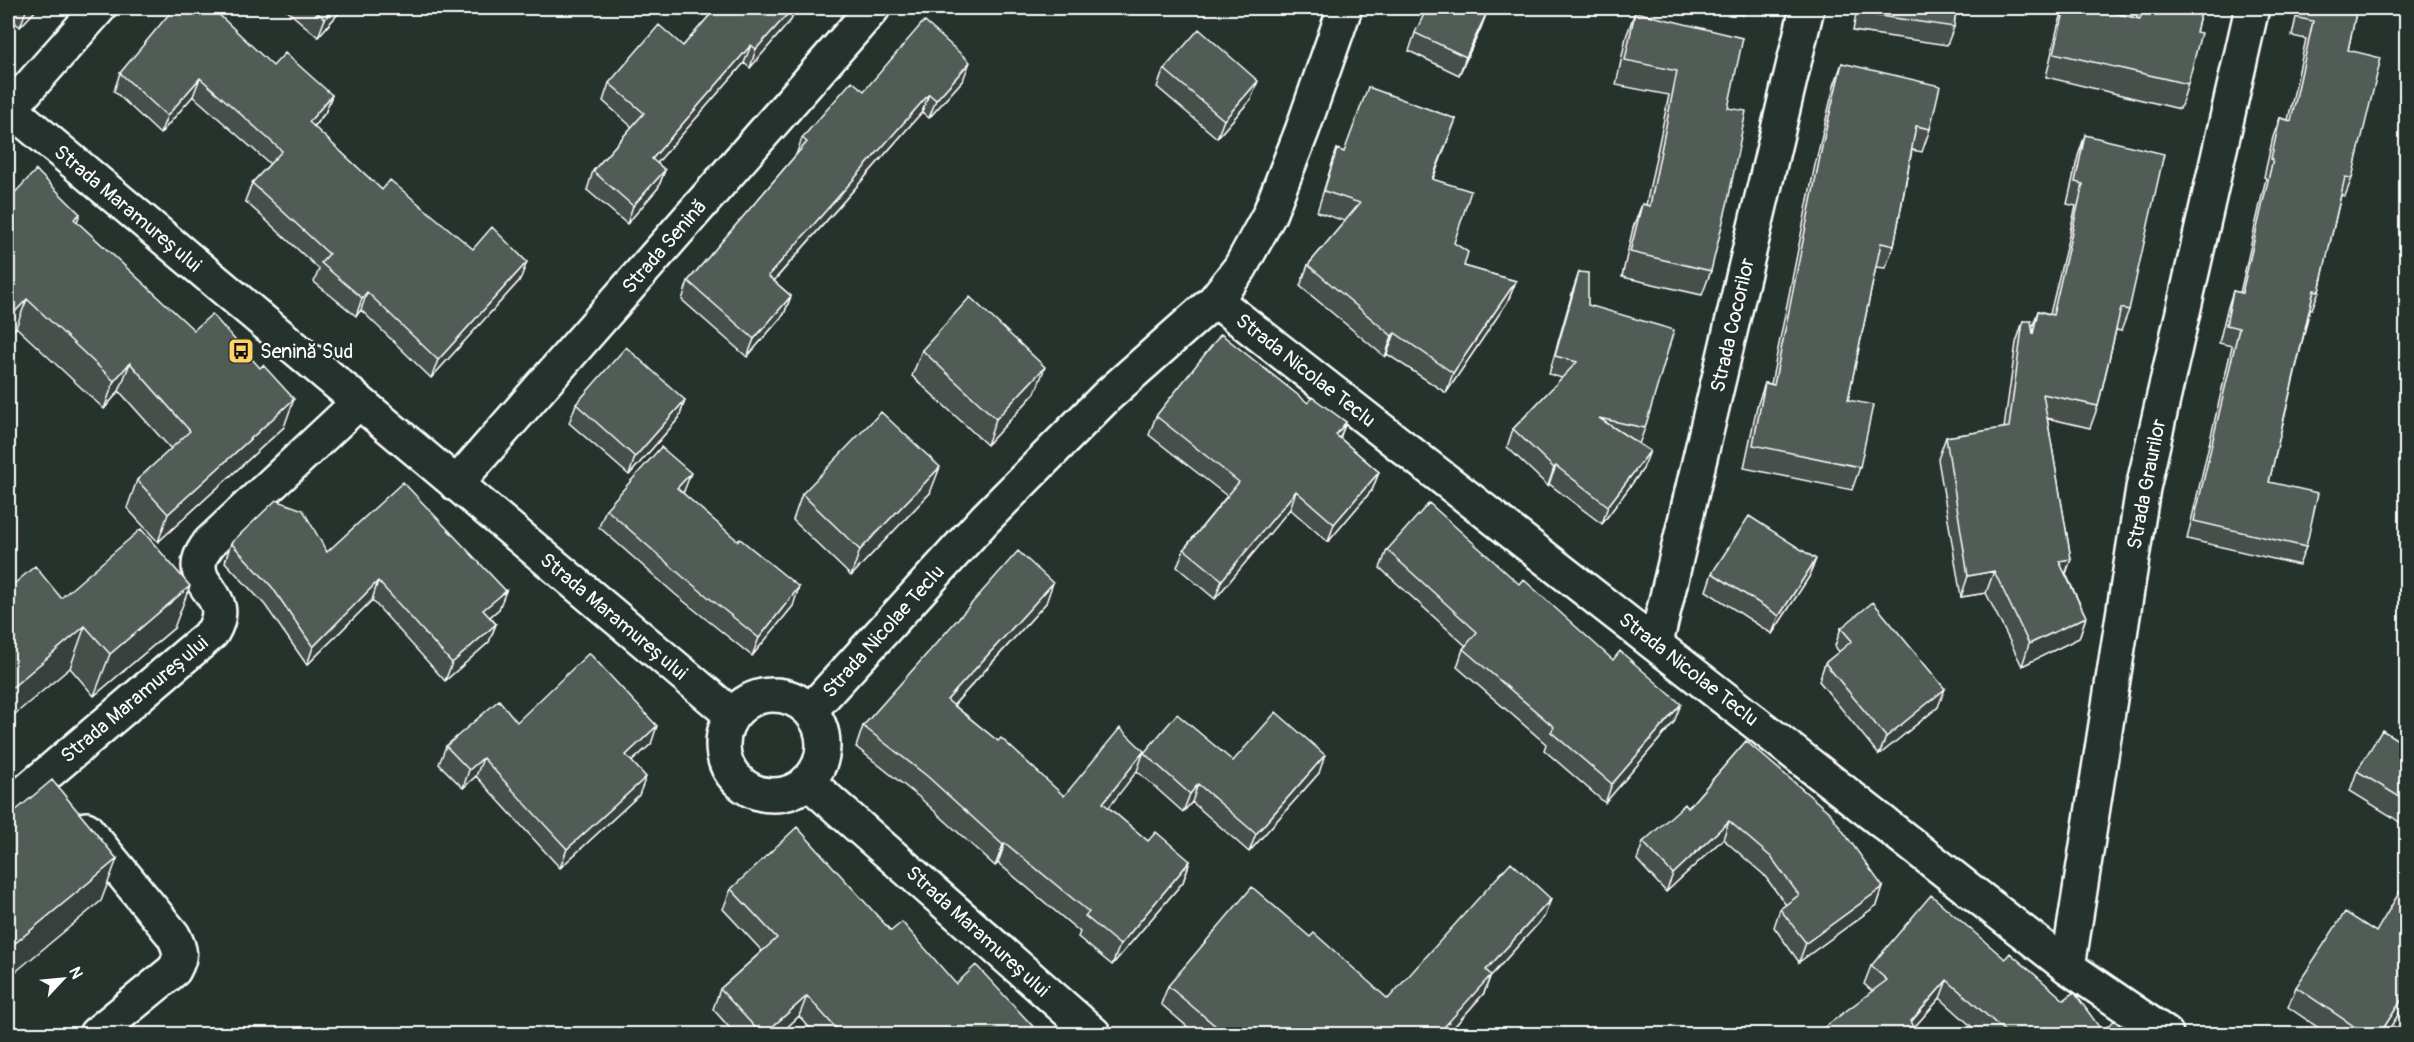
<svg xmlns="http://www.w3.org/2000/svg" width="2414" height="1042" viewBox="0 0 2414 1042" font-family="Pangolin,sans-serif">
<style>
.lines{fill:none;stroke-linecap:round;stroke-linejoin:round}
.street-casing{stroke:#fff;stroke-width:38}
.secondary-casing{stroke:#fff;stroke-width:38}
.street{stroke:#26332d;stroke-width:33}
.secondary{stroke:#26332d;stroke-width:33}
.wall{fill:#464f4b;stroke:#fff;stroke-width:1.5}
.shaded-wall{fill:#39403d;stroke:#fff;stroke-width:1.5}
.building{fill:#515c57;stroke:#fff;stroke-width:1.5}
.labels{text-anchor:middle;stroke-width:5;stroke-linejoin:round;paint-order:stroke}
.street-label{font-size:20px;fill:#fff;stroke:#26332d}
.poi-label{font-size:20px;fill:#fff;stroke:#26332d;text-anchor:start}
</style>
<rect width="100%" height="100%" fill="#26332d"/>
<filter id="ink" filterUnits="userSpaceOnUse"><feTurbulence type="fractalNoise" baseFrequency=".0167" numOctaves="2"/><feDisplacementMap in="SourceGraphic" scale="12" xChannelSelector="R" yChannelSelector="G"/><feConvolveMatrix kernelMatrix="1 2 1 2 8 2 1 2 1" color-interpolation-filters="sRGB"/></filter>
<g filter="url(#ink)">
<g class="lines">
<g class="street-casing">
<path id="street" d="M8,111l91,-103
M1215,300l853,667 98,67
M456,484l417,-476
M1656,643l151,-635
M810,711l175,-192 122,-123 108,-96 25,-32 29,-53 33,-84 43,-123
M8,807l204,-174c23,-38 -20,-43 -12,-74 1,-5 6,-11 9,-16l150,-141
M86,829l87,106c8,15 9,21 1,35l-78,64
M2068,967l75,-479 109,-480"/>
</g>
<g class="secondary-casing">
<path id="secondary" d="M8,107l724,608
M723 745a50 50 0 1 1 100 0a50 50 0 1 1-100 0Z
M807,781l287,253"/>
</g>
<use href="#street" class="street"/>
<use href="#secondary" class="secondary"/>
</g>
<path class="wall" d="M8,8h30l-18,19 -12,-11z
M284,8h59l-25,29z
M716,8h80l-5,12 -41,48 -6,-5 -87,100 8,7 -7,18 -31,36 -40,-34 6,-19 39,-44 -29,-26 6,-18 74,-37z
M1696,8h50l-3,7z
M1857,8h99l-2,19 -7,18 -94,-14z
M2064,8h29l44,10 2,-10h63l-6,24 -8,52 -8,25 -134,-32 12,-51z
M2298,8h59l-9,42 4,128 -7,18 -4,-1 -22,96 -7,18h-2l-41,173 37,65 -7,18 -112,-26 45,-193 -13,-3 8,-33 6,-19 7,2 26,-115 -2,-1 9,-40 7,-19 8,2 18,-81 -14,-3z
M1487,12l-7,18 -21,45 -50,-24 6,-18z
M1635,12l93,96 -17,163 -9,24 -80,-18 11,-49 9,-24 4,1 23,-110 -53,-10 10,-48z
M1842,63l88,66 -8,23 -10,-2 -18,96 -9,22 -9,-1 -28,133 12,67 -8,23 -108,-22 13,-62 8,-23 6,1 44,-219 19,-79z
M273,66l59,29 -7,18 -11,14 68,63 138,90 -89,98 -70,-68 -5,6 -42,-34 5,-13 -74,-68 7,-18 18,-19 -77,-68 -33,38 -46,-43 6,-18z
M1164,69l87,30 -34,39 -60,-51z
M963,80l-34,38 -7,-6 -148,169 17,15 -7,18 -37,43 -65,-57 6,-19 108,-126 6,-17 62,-47z
M1456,119l-23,60 21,64 10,23 52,15 -8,20 -62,92 -59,-39 -2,3 -85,-71 8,-21 37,-44 -28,-9 13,-42 7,-21 7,3z
M2085,135l44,175 -8,21 -5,-1 -18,76 -8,22 -43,-10 24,141 -5,15 20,43 -7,21 -57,28 -36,-73 -25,4 -23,-138 8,-22 58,-9 12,-85 7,-22 9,7 6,-17 12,3 26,-108 -9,-2 11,-48z
M8,200l72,14 -3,8 207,205 -126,115 -31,-34 10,-28 34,-31 -52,-58 -15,18 -88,-82 -8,9z
M1579,272l9,33 57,123 -6,16 4,25 -41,55 -53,-40 -1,2 -41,-39 6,-18 49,-51 -13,-4 24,-84z
M922,350l113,43 -48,52 -75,-69z
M685,400l-6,18 -50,57 -60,-52 7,-19z
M1308,403l38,19 -6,16 39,34 -7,18 -44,52 -38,-33 -75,90 -38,-32 7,-18 43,-53 -78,-61 7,-19z
M684,491l-1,2 110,113 -41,50 -76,-61 -77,-68 7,-18z
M930,493l-79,83 -58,-56 9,-26z
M231,543l96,9 172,57 -9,8 6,7 -7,18 -44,39 -73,-81 -65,65 -42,-60 -40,-43z
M1387,550l132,34 155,138 -69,81 -61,-53 2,-6 -89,-77 6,-18 3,-3 -86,-78z
M1712,573l97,4 -37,57 -66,-43z
M61,598l113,30 -80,68 -24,-28z
M1046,603l-92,102 110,91 80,-43 89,8 86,12 -70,79 -57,-50 -9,10 -46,-41 -29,36 40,34 42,20 -7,21 -71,83 -34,-28 2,-5 -82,-69 -3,3 -76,-69 -63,-50 7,-21z
M1841,628l97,79 -59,48 -60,-74 6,-18 14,-11 -4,-6z
M517,722l134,22 -19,17 7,34 -79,73 -84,-92 -13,12 -24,-24 7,-18z
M1746,741l137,146 -6,18 -78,57 -25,-35 6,-18 6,-4 -22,-30 -41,-36 -57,53 -29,-32 6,-18 45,-34z
M2406,745v82l-15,-11 -41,-25 7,-20z
M731,889l160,42 65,53 85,51h-225l-17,-19 -20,19h-43l-23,-26 7,-20 42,-38 -39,-42z
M1551,899l-7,18 -54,60 -6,16 -37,42h-250l-36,-31 7,-18 142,-49 78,62z
M2376,932l30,71 -21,32h-56l-41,-28 8,-20z
M2005,959l59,41 38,31 25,4h-146l-41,-37 -30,34 -38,-41 -8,-7 7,-18z"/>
<path class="shaded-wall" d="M27,8h11l-18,19z
M334,8h9l-25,29 7,-18z
M793,8h3l-5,12 -41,48 6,-19z
M1487,12l-7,18 -21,45 7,-18z
M751,45l-7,18 -99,114 7,-18z
M970,62l-7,18 -34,38 7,-18z
M200,78l-7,18 -33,38 7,-18z
M1258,81l-7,18 -34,39 7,-18z
M929,94l-7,18 -160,182 6,-18z
M332,95l-7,18 -23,27 7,-18z
M665,170l-7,18 -31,36 6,-18z
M527,262l-7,18 -89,98 7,-18z
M1516,281l-8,20 -62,92 7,-20z
M367,292l-6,18 -5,6 6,-18z
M791,296l-7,18 -37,43 7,-18z
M27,299l-11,28 -8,9v-17z
M1395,333l-8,21 -2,3 7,-21z
M130,363l-11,28 -15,18 10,-28z
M1045,367l-10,26 -48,52 9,-26z
M294,399l-10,28 -126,115 10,-28z
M685,400l-6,18 -50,57 6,-18z
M1346,422l-7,18 -3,-5z
M1650,451l-7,18 -41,55 6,-18z
M1556,466l-7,18 -1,2 6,-18z
M940,467l-10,26 -79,83 9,-26z
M1379,472l-7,18 -44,52 6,-18z
M691,473l-7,18 -13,16 6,-19z
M1296,491l-6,18 -75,90 7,-19z
M1816,559l-7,18 -37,57 7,-18z
M2071,559l-8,21 -4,-19z
M1994,571l-8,22 -25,4 7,-21z
M378,581l-6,19 -65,65 6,-18z
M1053,583l-7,20 -106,117 7,-20z
M190,586l-16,42 -80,68 16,-42z
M799,587l-6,19 -41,50 7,-18z
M506,591l-7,18 -22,19 6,-18z
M2086,617l-7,21 -57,28 7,-22z
M496,624l-7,18 -44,39 7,-18z
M85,626l-15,42 -62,52v-29z
M1945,689l-7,18 -59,48 7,-18z
M1681,704l-7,18 -69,81 7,-19z
M657,726l-6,18 -32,29 7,-18z
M1144,751l-7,20 -41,53 7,-21z
M1325,755l-6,18 -70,79 7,-18z
M483,758l-7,18 -13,12 6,-18z
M646,777l-7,18 -79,73 7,-19z
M1198,784l-6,18 -9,10 7,-18z
M1729,821l-6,18 -57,53 7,-18z
M1005,843l-7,20 -3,3 8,-21z
M117,859l-16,42 -93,77v-29z
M1190,861l-7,21 -71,83 8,-20z
M1883,887l-6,18 -78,57 7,-19z
M1551,899l-7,18 -54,60 -6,16 -37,42h-10l49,-65z
M1947,980l-7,18 -30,34v3h-10z
M2406,993v10l-21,32h-6z
M807,996l-8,20 -20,19h-16z"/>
<path class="building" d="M174,8h38l61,58 12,-13 47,42 -23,27 73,68 8,-10 83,69 19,-22 35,35 -89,98 -71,-68 -5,6 -41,-35 8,-9 -77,-71 30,-32 -82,-73 -33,38 -47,-43z
M311,8h23l-9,11z
M716,8h77l-37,41 -5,-4 -99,114 13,11 -32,36 -40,-35 51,-58 -35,-30 50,-58 24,21z
M1427,8h51l9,4 -21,45 -51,-24z
M1860,8h96l-2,19 -94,-14z
M2065,8h28l47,11 3,-11h59l-6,24 5,1 -13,51 -134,-31z
M2301,8h56l-9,42 33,8 -29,120 -7,-1 -26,114 -5,-1 -45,192 49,11 -12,54 -112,-26 45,-193 -13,-3 7,-34 9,2 31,-134h-2l9,-41 11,3 22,-100 -15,-3z
M1635,12l108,26 -15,70 18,3 -18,90 -17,70 -81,-19 12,-48 8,2 27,-135 -52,-11z
M924,21l46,41 -34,38 -7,-6 -161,182 23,20 -37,43 -66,-58 119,-139 -5,-4 50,-57 12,10z
M1199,29l59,52 -34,39 -60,-51z
M1842,63l98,23 -10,43 -14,-3 -22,120 -13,-3 -33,157 25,5 -13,62 -107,-22 12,-62 9,2 49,-243z
M1368,87l88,32 -24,60 39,12 -17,52 14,9 -4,14 52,15 -63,92 -58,-40 -3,3 -84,-71 52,-62 -36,-12 13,-42 7,3z
M2085,135l79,19 -35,156 -8,-2 -23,98 -55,-12 28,165 -12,2 27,56 -57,27 -35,-73 -26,5 -22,-139 63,-10 14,-106h8l2,13 5,-23 15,4 30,-131 -8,-2z
M36,170l44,44 -6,5 120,111 18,-16 48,54 3,-3 31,34 -126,115 -31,-34 53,-49 -60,-68 -16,18 -87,-82 -19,20v-119z
M1579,272l9,1v32l86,25 -29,98 -46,-10 51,33 -42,55 -52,-40 -2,2 -41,-39 64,-67 -22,-6z
M970,297l75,70 -49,52 -74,-69z
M1221,334l87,69 4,-6 34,25 -10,13 43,37 -45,52 -38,-33 -74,89 -38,-31 55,-67 -83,-66z
M626,347l59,53 -50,57 -59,-53z
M881,412l59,55 -80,83 -58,-56z
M661,447l30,26 -14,15 61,53 2,-2 59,48 -40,51 -77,-62 -76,-67z
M403,482l103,109 -23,19 13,14 -44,39 -74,-82 -65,66 -41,-60 -41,-44 45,-43 27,10 24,42z
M1429,503l90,81 4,-5 90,81 7,-9 61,53 -69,80 -61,-52 3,-5 -91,-78 14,-17 -90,-82z
M1749,516l67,43 -37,57 -67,-43z
M141,529l49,57 -80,68 -25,-28 -77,65v-102l27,-23 26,32z
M1018,551l35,32 -106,117 51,41 3,-3 63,58 56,-68 24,23 -41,52 45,38 8,-9 34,29 -70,84 -35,-29 4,-4 -84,-69 -2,2 -76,-69 -64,-50z
M1873,602l72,87 -59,48 -61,-74 27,-22 -11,-13z
M589,653l68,73 -31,29 20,22 -79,72 -84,-91 -14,12 -23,-24 53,-46 18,22z
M1276,712l49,43 -69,79 -58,-50 -8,10 -46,-41 33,-39 56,47z
M2382,730l24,15v56l-49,-30z
M1746,741l84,72 53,74 -77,56 -26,-34 19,-14 -28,-38 -42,-36 -56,53 -30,-32 42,-38 3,4z
M52,780l65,79 -109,90v-132z
M797,827l94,104 11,-9 54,62 20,-19 65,70h-199l-35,-39 -44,39h-1l-42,-46 57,-51 -46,-49z
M1511,862l40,37 -65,71 5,5 -54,60h-214l1,-2 -56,-47 84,-99 58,50 4,-4 74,66z
M2406,881v112l-27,42h-12l-71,-48 49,-75 31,20z
M1931,895l74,64 5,-6 54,47 10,-8 28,39 13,-11 12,15h-118l-62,-55 -36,41 2,4 -13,10h-86l73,-55 -16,-14z"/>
</g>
<defs>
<g id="bus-square" transform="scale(1.35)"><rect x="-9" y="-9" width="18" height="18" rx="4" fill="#ffd166" stroke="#26332d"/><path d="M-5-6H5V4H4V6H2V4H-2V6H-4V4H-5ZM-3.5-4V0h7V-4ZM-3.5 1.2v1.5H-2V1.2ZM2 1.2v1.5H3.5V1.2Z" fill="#111"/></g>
</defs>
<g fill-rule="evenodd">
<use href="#bus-square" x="241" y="351"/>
</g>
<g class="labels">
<g class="street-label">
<text transform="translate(128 208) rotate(40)" y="7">Strada Maramureșului</text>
<text transform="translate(664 246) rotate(-49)" y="7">Strada Senină</text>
<text transform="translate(1732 325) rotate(-77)" y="7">Strada Cocorilor</text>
<text transform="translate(1306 370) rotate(38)" y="7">Strada Nicolae Teclu</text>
<text transform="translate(2146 484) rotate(-79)" y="7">Strada Graurilor</text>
<text transform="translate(614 616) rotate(40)" y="7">Strada Maramureșului</text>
<text transform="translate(883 631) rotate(-48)" y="7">Strada Nicolae Teclu</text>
<text transform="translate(1689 669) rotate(38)" y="7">Strada Nicolae Teclu</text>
<text transform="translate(134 699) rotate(-40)" y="7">Strada Maramureșului</text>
<text transform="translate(978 931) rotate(42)" y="7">Strada Maramureșului</text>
</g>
<g class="poi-label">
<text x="260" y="358">Senină Sud</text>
</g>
</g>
<rect width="2414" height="1042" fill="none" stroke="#26332d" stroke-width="30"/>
<rect x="15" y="15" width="2384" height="1012" fill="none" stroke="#fff" stroke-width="2" filter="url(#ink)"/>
<g transform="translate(63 979) rotate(64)" stroke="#26332d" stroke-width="4.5" paint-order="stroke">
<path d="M0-4.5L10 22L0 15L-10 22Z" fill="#ffffff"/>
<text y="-9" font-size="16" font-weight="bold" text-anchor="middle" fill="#ffffff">N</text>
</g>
</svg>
